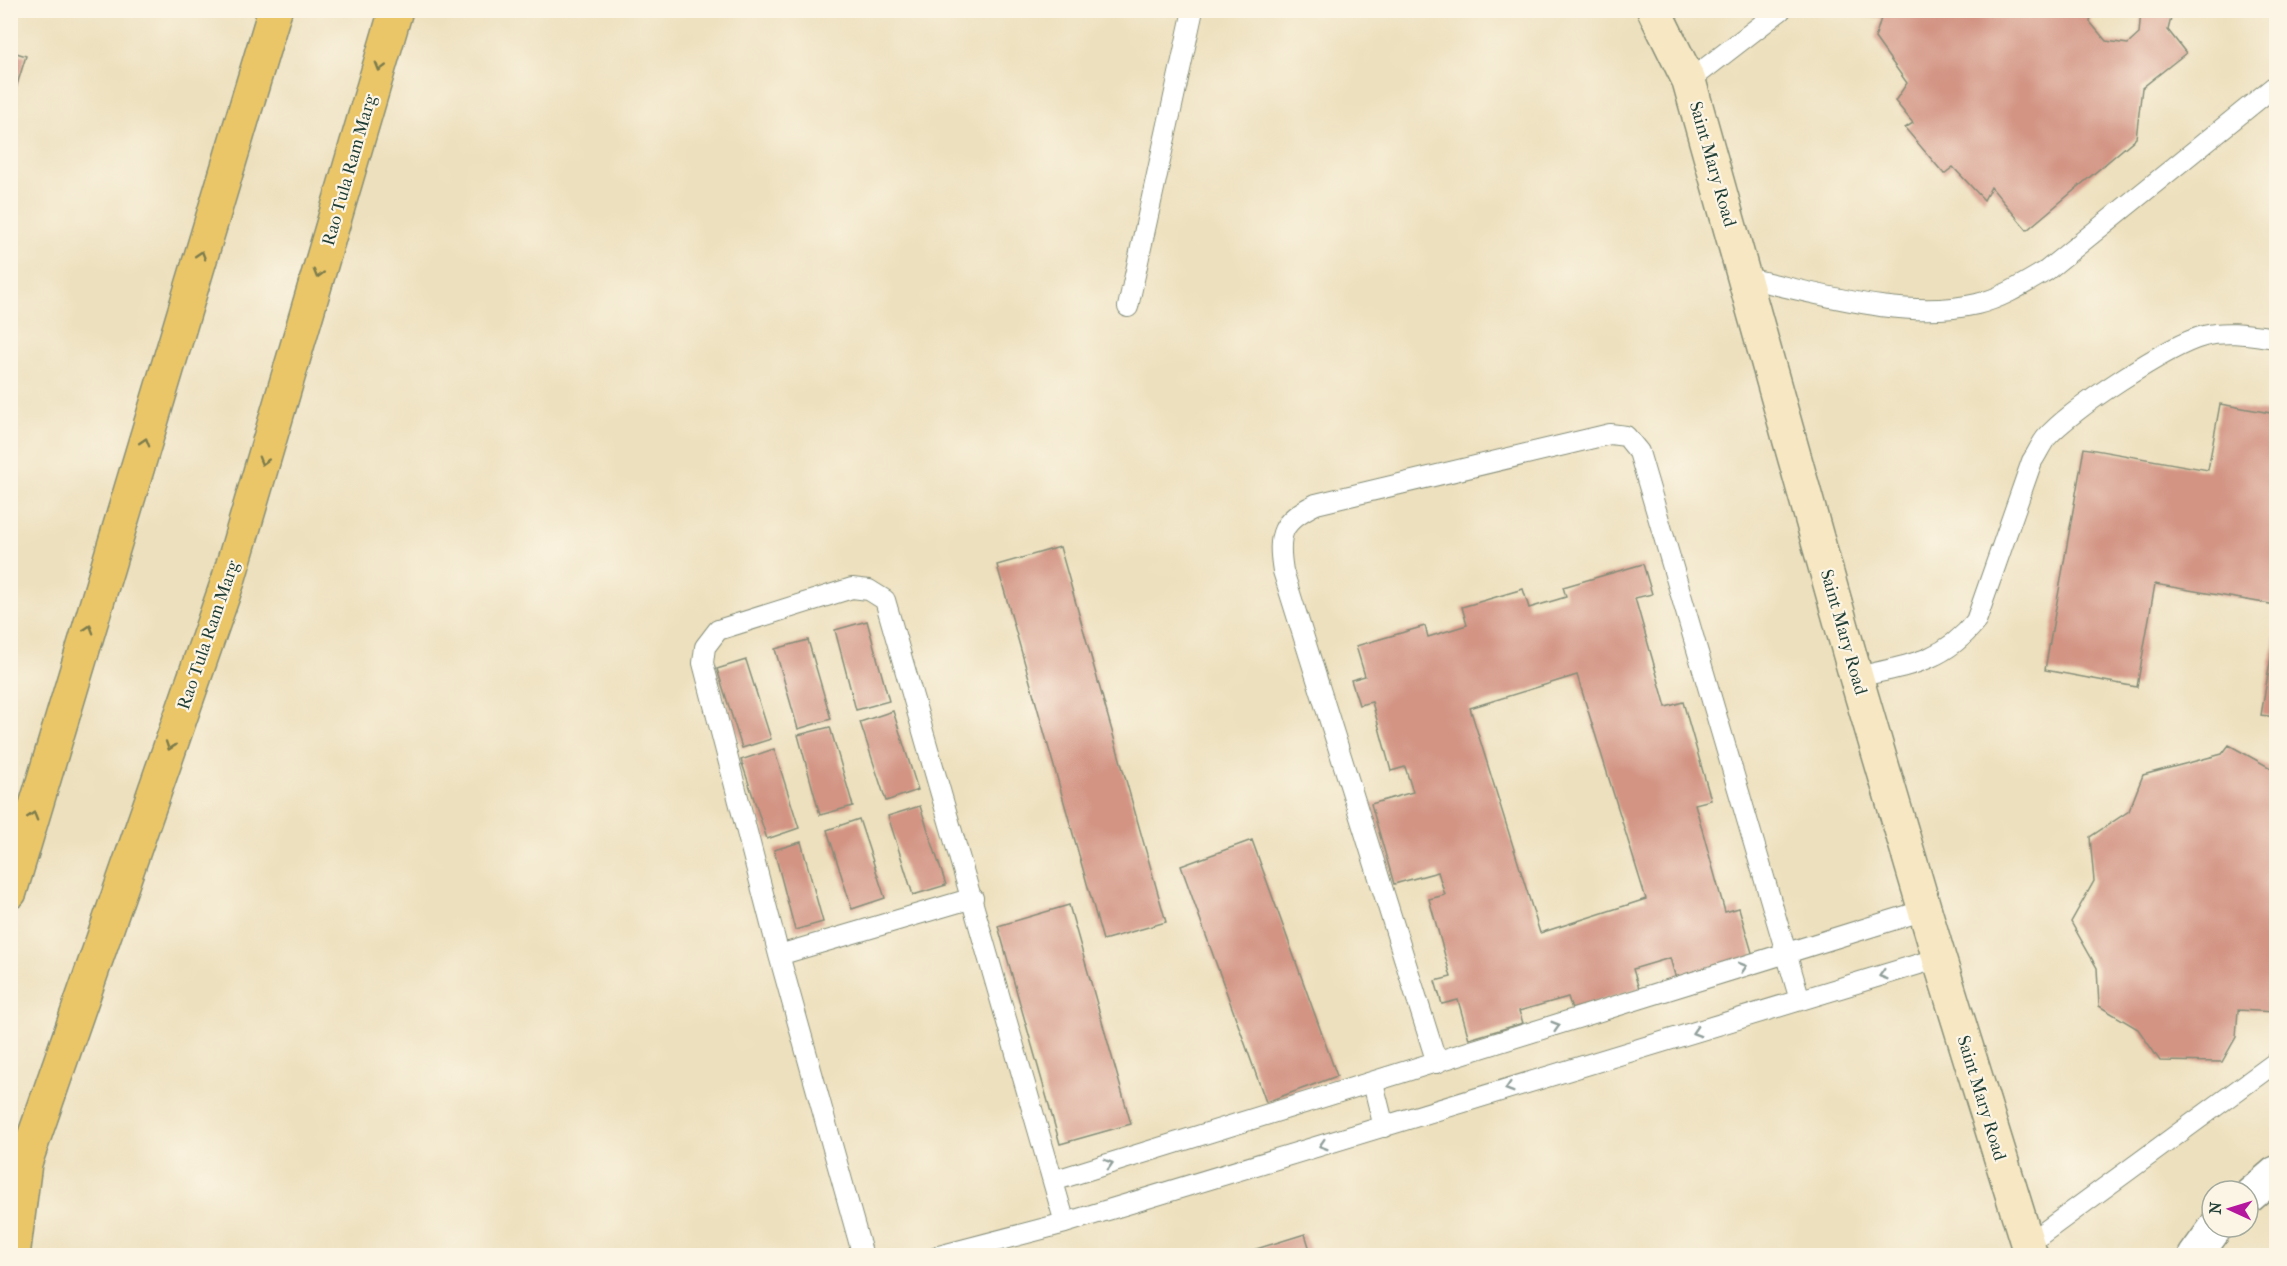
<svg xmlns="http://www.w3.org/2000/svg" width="2287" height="1266" viewBox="0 0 2287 1266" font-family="'IM FELL French Canon',serif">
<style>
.building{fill:#d39484;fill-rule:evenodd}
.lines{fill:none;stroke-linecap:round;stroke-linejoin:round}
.lane-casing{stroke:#868e79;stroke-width:22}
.street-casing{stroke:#868e79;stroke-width:36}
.secondary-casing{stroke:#868e79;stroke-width:36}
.primary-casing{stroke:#868e79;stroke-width:36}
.lane{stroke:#fff;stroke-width:20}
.street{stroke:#fff;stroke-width:33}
.secondary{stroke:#f7e8c3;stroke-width:33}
.primary{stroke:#ebc669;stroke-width:33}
.oneway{stroke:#7b7b4c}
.oneway2{stroke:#8f9e9a}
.labels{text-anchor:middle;stroke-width:4.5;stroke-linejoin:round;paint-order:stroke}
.street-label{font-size:18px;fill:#1f3d34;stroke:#fcf5e5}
</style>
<rect width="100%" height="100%" fill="#fcf5e5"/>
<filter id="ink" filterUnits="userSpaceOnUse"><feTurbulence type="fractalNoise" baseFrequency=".0167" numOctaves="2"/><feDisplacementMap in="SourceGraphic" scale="12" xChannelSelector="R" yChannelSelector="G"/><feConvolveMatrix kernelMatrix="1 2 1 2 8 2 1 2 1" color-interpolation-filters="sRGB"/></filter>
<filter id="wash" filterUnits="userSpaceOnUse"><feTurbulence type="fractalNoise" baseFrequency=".008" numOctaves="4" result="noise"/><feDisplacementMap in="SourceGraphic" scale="24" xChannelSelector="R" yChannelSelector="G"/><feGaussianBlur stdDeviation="1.35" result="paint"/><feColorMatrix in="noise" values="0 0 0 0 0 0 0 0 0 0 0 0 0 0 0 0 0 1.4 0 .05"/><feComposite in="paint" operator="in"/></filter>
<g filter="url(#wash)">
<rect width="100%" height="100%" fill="#ede0be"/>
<g id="blocks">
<path class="building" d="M1849,10h243l-2,12 16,19 22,3 11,-10 2,-24h32l-5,20 18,23 -44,35 -6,50 -109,92 -36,-43 -7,13 -31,-33 -9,7 -39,-46 8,-5 -18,-22 12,-18 -32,-45 6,-20 -32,-4z
M2264,10h12v14z
M10,51l16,5 -15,48h-1z
M2220,404l56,10v191l-121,-21 -18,103 -92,-17 39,-222 124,22z
M1060,547l106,375 -63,18 -106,-375z
M1643,564l9,30 -17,4 31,109 17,-5 28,98 -16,4 30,108 14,-4 14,48 -77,23 -6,-21 -37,11 6,20 -67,20 -4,-12 -49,14 4,12 -54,16 -11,-39 -16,4 -7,-23 16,-4 -22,-78 16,-4 -7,-23 -44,12 -23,-80 42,-12 -8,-25 -14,4 -19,-69 -13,3 -8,-25 14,-4 -9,-30 69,-20 3,11 39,-12 -5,-18 61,-18 6,19 37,-11 -3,-10zM1577,675l69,224 -106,34 -70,-225z
M867,621l22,80 -33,9 -21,-80z
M2275,634h1v83l-15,-2z
M808,640l23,79 -33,10 -23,-80z
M746,660l25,79 -29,9 -25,-79z
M893,711l25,79 -32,11 -26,-79z
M830,727l23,79 -33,9 -22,-80z
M2229,745l47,26v241l-38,-2 -2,27 -14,25 -62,-1 -22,-32 -39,-23 -2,-38 -26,-46 23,-41 -4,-44 39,-26 14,-36 79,-21z
M774,749l25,79 -32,11 -26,-79z
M920,806l26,79 -33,10 -25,-79z
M859,819l26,79 -33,11 -25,-79z
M1252,840l85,236 -71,26 -85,-236z
M801,842l22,80 -28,8 -21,-80z
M1069,905l62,219 -71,20 -62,-218z
M1305,1234l7,22h-57l-2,-6z"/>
</g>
</g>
<g filter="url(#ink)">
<use href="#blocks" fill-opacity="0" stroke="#868e79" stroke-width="1.5"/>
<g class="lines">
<g class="lane-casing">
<path id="lane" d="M1689,81l92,-71
M1746,278c71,15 158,43 231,26 25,-6 47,-20 69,-33l230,-186
M1128,307l65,-297
M1856,677c49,-11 87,-14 120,-56l56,-160c5,-7 9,-17 14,-23 24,-28 123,-93 158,-102 23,-6 49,-1 72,2
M779,955l194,-57
M1437,1063l-154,-492c-6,-37 -2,-50 33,-67l294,-70 16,2 13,16 161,548
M1373,1083l11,44
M1053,1181l872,-271
M2028,1244l248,-182
M863,1256l-84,-301 -76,-292 2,-16 13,-17 134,-42 17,2 16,10 180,623
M939,1256l126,-33 874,-265"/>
</g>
<g class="street-casing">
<path id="street" d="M2248,1197l28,-24
M2195,1256l21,-29"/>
</g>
<g class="secondary-casing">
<path id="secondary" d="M1654,10l35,71 167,596 83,281 92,298"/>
</g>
<g class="primary-casing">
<path id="primary" d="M10,892l265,-882
M13,1256l12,-93 203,-582 168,-571"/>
</g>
<use href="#lane" class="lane"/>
<use href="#street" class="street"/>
<use href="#secondary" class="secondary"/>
<use href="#primary" class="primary"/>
</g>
<defs><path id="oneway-chevron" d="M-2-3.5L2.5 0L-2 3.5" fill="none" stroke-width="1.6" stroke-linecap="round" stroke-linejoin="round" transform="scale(1.5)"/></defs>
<g class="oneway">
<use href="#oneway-chevron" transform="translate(380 67) rotate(106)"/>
<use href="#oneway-chevron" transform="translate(201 255) rotate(-73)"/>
<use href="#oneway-chevron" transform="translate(318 274) rotate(106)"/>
<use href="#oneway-chevron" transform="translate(145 442) rotate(-73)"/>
<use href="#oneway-chevron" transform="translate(263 461) rotate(106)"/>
<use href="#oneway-chevron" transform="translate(89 629) rotate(-73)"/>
<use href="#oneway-chevron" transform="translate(170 746) rotate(109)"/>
<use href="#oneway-chevron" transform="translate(33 816) rotate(-73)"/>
</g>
<g class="oneway2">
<use href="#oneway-chevron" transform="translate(1743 967) rotate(-17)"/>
<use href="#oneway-chevron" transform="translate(1883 975) rotate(163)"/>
<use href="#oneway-chevron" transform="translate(1556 1026) rotate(-17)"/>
<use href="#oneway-chevron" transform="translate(1696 1032) rotate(163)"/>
<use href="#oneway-chevron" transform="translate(1509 1088) rotate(163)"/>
<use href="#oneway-chevron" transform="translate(1323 1145) rotate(163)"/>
<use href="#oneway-chevron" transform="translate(1109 1164) rotate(-17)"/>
</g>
</g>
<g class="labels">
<g class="street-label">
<text transform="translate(1713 164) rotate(74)" y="6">Saint Mary Road</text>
<text transform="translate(349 170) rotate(-74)" y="6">Rao Tula Ram Marg</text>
<text transform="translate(1844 632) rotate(74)" y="6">Saint Mary Road</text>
<text transform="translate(208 635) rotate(-71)" y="6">Rao Tula Ram Marg</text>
<text transform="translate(1982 1098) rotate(73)" y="6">Saint Mary Road</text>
</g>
</g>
<rect width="2287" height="1266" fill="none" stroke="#fcf5e5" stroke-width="36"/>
<g transform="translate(2230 1209) rotate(274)"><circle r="28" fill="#fcf5e5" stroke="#a4ab9e" stroke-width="1.5"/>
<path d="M0-4.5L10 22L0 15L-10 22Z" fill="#b5179e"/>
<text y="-9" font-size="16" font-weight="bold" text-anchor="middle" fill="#1f3d34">N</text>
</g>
</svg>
